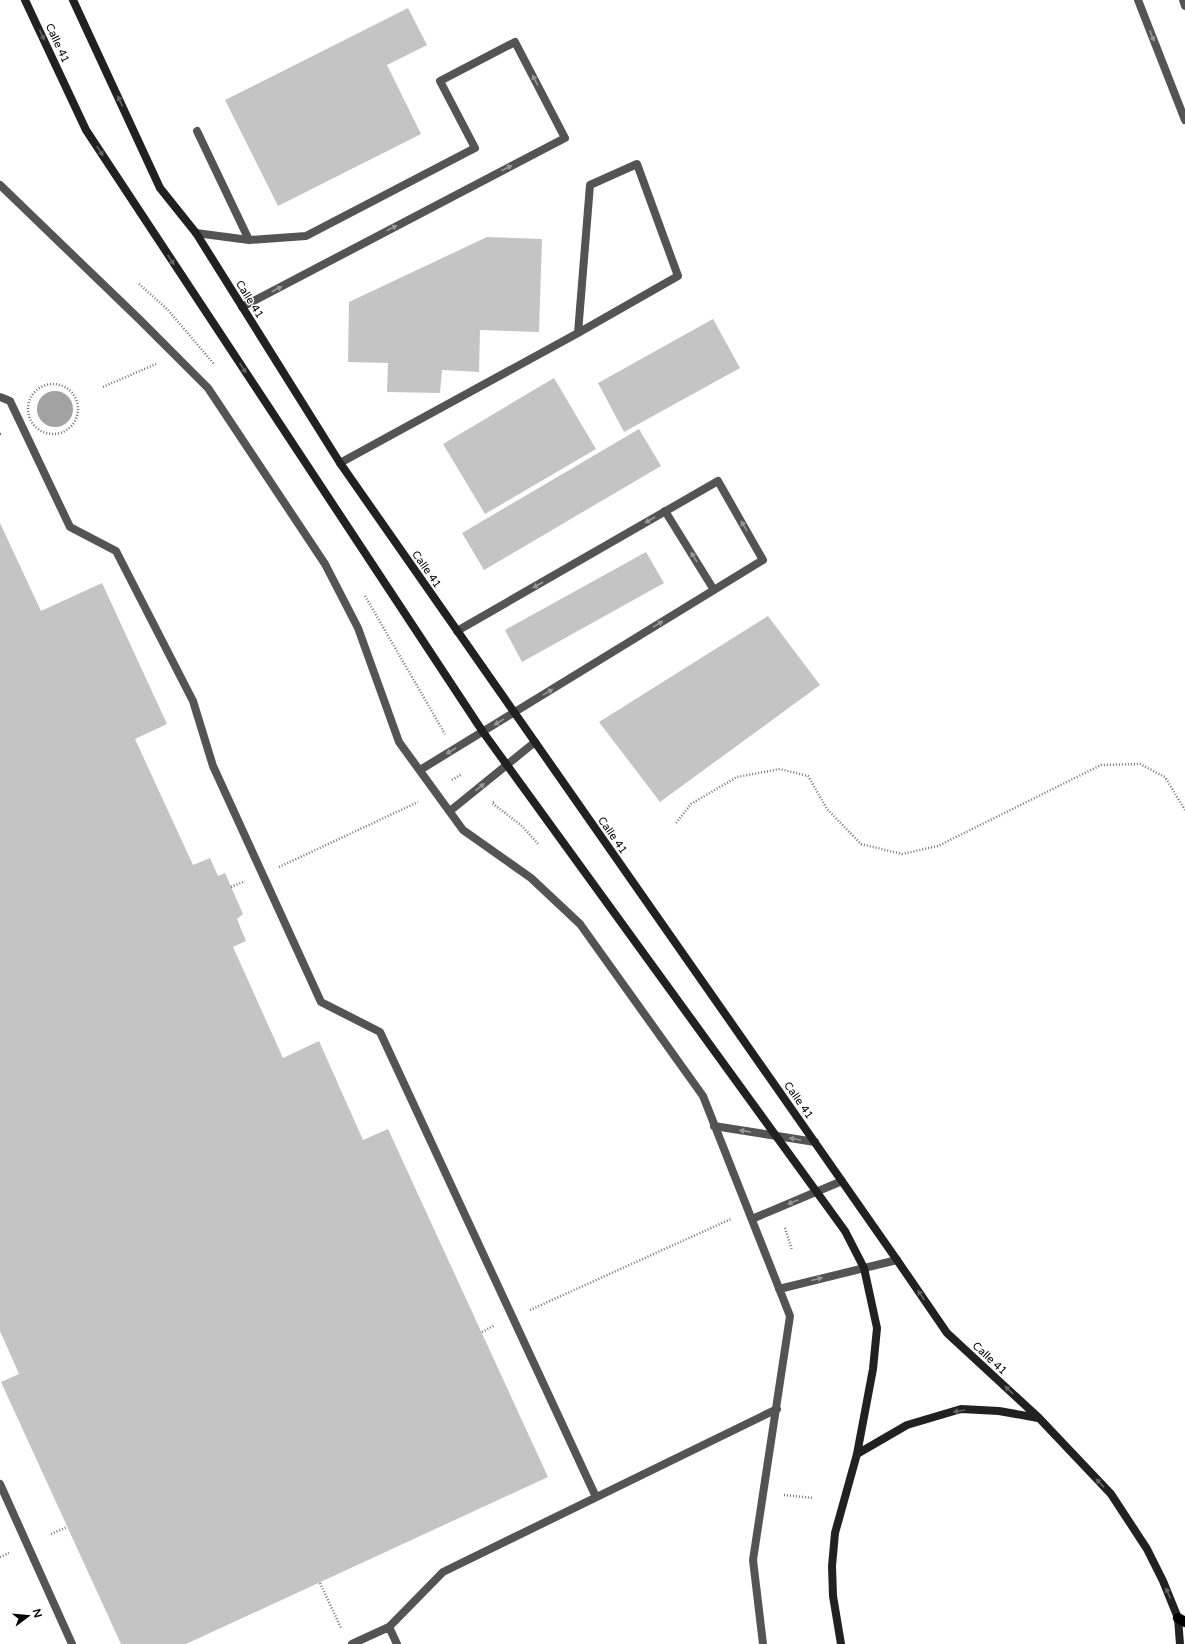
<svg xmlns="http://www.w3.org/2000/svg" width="1185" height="1644" viewBox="0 0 1185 1644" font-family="'Varela Round',sans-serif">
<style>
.water{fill:#a2a2a2}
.building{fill:#c4c4c4}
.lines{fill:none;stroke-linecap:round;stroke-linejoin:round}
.primary-casing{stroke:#dbdbdb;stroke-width:12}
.path{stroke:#767676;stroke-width:2.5;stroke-dasharray:1 2;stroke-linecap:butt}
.service{stroke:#545454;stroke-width:8}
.minor{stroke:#545454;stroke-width:8}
.secondary{stroke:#212121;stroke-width:8}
.primary{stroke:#000;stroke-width:10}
.oneway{fill:#646464}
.oneway2{fill:#989898}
.labels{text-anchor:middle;stroke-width:3;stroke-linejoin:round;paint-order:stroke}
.street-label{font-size:11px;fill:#000;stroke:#fff}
</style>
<rect width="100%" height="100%" fill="#fff"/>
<path class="water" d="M37 409a18 18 0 1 1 36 0a18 18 0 1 1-36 0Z"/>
<path class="building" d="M408,8l19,37 -40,20 34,69 -143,72 -53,-106z
M487,237l55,2 -3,93 -59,-2 -1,42 -37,-2 -2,23 -53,-1 1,-29 -40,-1 1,-60z
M713,319l27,49 -116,64 -26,-49z
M554,378l42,71 -111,65 -42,-70z
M639,429l22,37 -177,104 -22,-37z
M0,523l41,88 61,-28 65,141 -32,15 58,126 17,-7 8,18 7,-3 18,41 -6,5 9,22 -13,6 50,111 36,-17 44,99 25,-11 160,348 -362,167h-65l-120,-262 18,-8 -19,-43z
M646,552l18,31 -142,79 -17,-32z
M768,616l52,69 -160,117 -61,-80z"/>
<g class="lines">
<g class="primary-casing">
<path id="primary" d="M1178,1618l7,4"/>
</g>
<path class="path" d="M139,284l29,26 46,54
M28 409a25 25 0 1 1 50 0a25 25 0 1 1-50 0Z
M103,387l53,-23
M0,434h1
M365,596l80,138
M452,780l10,-6
M494,802l-2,1 30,23 16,18
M676,823l15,-19 46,-27 43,-8 28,7 19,33 34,35 41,10 36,-8 163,-81 39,-1 25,13 20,33
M279,867l139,-65
M231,887l14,-6
M785,1228l7,22
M530,1310l201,-91
M482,1332l13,-7
M784,1495l29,3
M51,1534l16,-7
M0,1557l9,-4
M320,1583l21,45"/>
<path class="service" d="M197,131l52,109
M0,185l139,134 69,69 117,176 33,64 41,114 64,88 68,48 49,46 123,172 87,220 -37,244 10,84
M196,233l53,7 57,-4 169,-88 -35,-67 75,-39 50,96 -323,169
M0,397l10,4 60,126 46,24 77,150 20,65 108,236 59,30 216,465
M340,463l238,-130 100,-57 -41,-112 -47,21 -12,148
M665,511l49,79
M420,770l343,-210 -45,-79 -261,150
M450,811l85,-69
M714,1126l101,16
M752,1219l90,-38
M779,1289l118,-29
M0,1484l72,160
M389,1627l8,17
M352,1644l37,-17 54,-55 334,-163"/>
<path class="minor" d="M1138,0l47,120
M1183,0l2,6"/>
<path class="secondary" d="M25,0l61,130 397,602 362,499 19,37 13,60 -4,41 -16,85 -22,79 -3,33 1,30 8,48
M73,0l87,188 36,45 144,230 557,797 50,73 92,85 72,76 36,55 16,32 15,37 2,26
M857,1454l50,-29 54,-16 38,2 39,7"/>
<use href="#primary" class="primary"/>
</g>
<defs><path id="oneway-solid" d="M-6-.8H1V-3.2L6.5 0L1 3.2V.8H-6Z"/></defs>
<g class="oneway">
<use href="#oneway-solid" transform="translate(42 35) rotate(65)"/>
<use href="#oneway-solid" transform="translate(120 101) rotate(-115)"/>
<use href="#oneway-solid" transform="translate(100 151) rotate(57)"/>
<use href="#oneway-solid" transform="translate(171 260) rotate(57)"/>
<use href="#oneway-solid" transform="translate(243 368) rotate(57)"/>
<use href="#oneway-solid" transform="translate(921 1295) rotate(-124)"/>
<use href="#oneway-solid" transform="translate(1009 1390) rotate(-137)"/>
<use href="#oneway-solid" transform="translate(959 1411) rotate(170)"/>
<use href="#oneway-solid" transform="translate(1100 1483) rotate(-133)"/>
<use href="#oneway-solid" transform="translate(1168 1593) rotate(-112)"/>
</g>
<g class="oneway2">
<use href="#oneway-solid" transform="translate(1152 36) rotate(69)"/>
<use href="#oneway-solid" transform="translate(535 80) rotate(-117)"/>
<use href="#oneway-solid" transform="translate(507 168) rotate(-28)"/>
<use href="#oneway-solid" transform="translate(392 228) rotate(-28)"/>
<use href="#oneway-solid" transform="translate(277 289) rotate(-28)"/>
<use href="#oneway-solid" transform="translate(650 520) rotate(150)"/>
<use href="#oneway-solid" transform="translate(744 526) rotate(-120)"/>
<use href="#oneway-solid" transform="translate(694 557) rotate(-122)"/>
<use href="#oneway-solid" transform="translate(538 585) rotate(150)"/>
<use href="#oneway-solid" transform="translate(658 624) rotate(-31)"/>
<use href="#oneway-solid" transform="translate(548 692) rotate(-31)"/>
<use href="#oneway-solid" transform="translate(499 722) rotate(148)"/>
<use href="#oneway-solid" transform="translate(451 751) rotate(149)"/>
<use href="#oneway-solid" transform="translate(480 787) rotate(-39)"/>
<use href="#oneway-solid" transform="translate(745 1131) rotate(-171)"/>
<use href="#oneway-solid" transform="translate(795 1139) rotate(-170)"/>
<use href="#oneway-solid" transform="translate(793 1202) rotate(158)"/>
<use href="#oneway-solid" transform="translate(817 1279) rotate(-14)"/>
</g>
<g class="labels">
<g class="street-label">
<text transform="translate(58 43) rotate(65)" y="4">Calle 41</text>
<text transform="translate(250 299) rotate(58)" y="4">Calle 41</text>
<text transform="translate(427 569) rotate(55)" y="4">Calle 41</text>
<text transform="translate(613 835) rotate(55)" y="4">Calle 41</text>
<text transform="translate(799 1100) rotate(55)" y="4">Calle 41</text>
<text transform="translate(990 1358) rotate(43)" y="4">Calle 41</text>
</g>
</g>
<g transform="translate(28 1616) rotate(74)" stroke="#ffffff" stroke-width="3" paint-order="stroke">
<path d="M0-3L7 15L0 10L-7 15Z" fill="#000000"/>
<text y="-6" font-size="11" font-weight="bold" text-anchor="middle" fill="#000000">N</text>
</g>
</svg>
